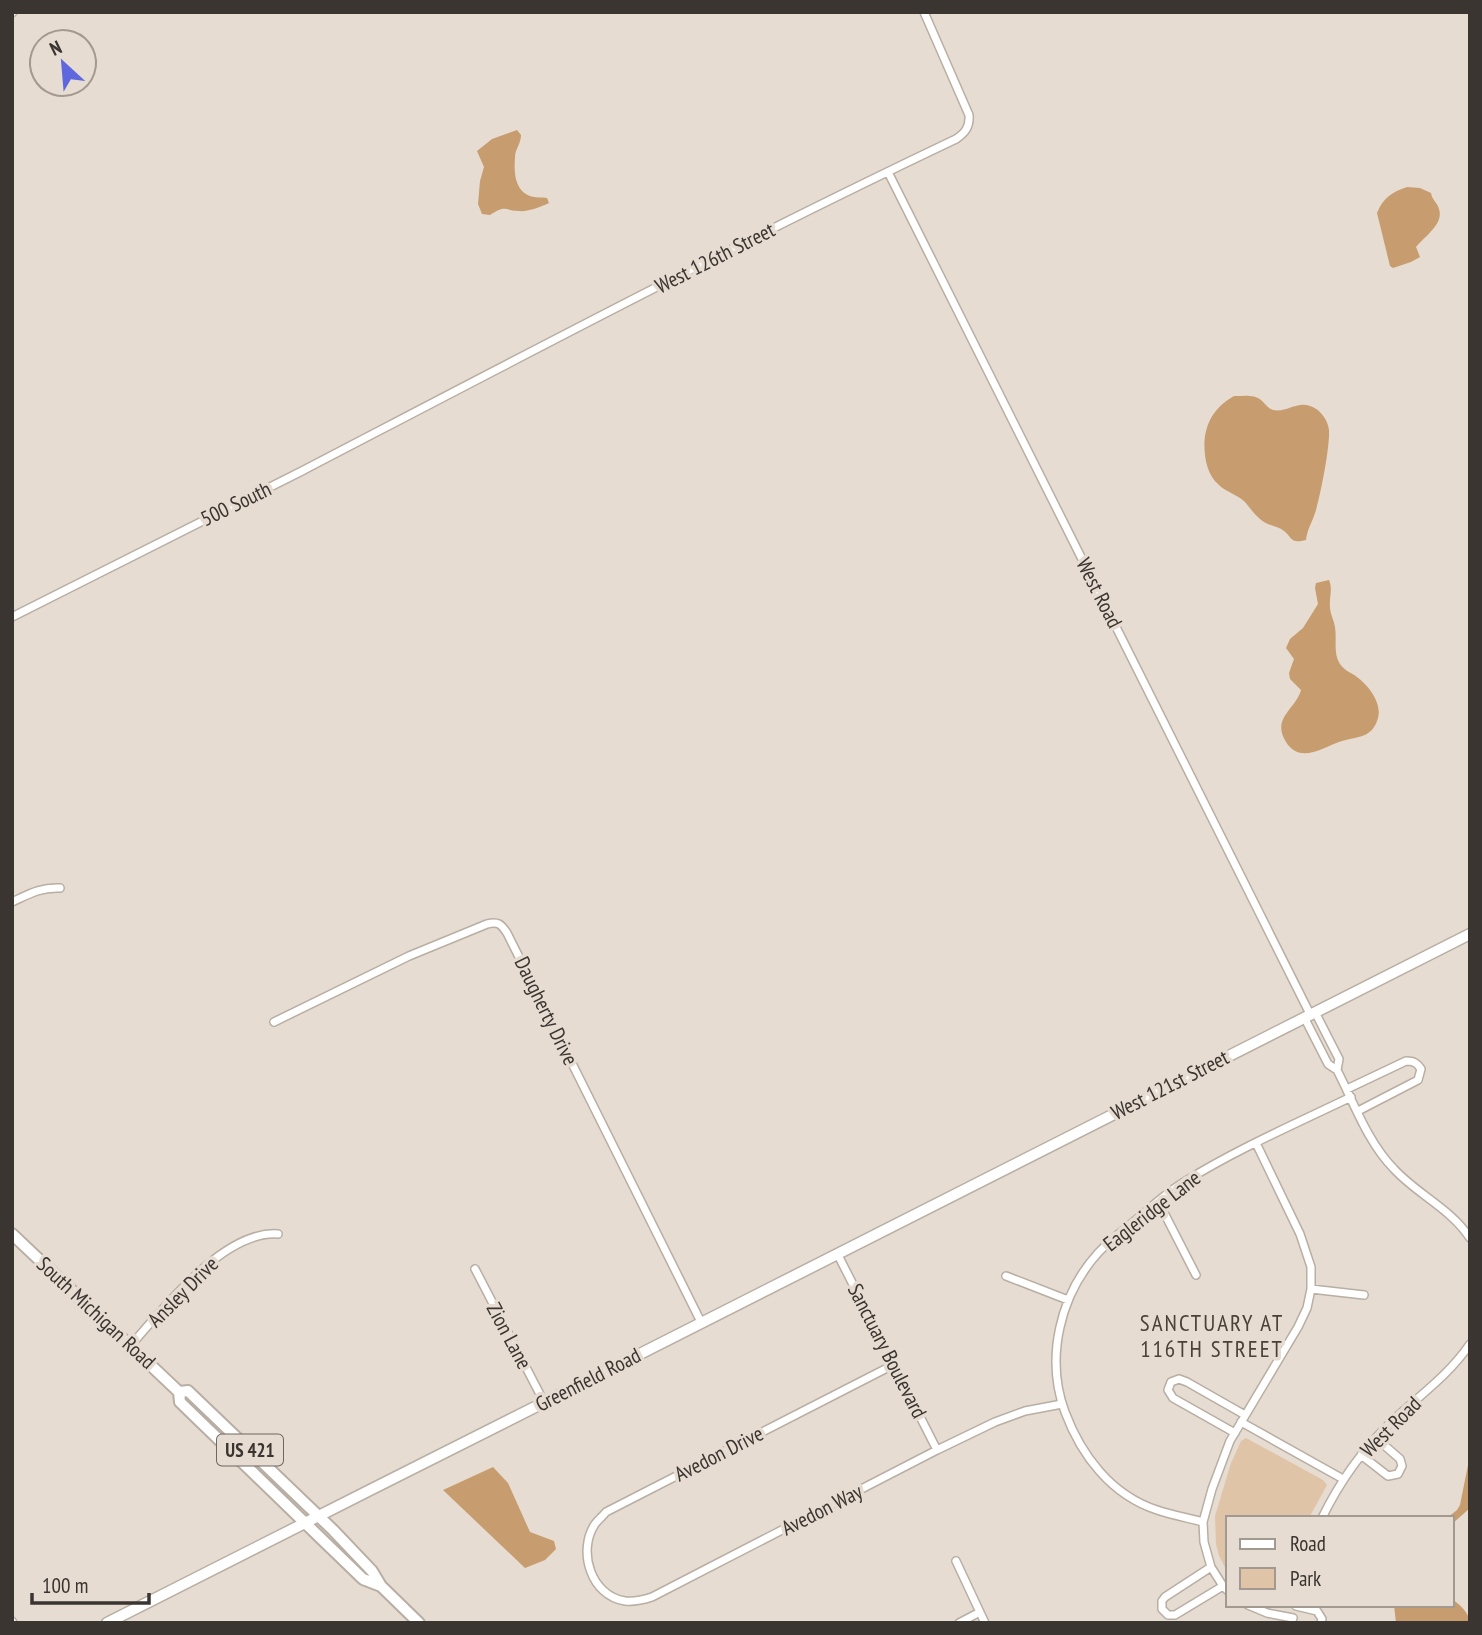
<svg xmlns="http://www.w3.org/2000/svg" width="1482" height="1635" viewBox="0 0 1482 1635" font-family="'PT Sans Narrow',sans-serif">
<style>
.green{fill:#e0c4a8}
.water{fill:#c79c6e}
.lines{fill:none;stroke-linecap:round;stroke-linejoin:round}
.street-casing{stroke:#b8aea3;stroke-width:10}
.secondary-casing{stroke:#b8aea3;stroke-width:13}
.primary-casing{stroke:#b8aea3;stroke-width:14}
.street{stroke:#fff;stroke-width:7}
.secondary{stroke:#fff;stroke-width:10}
.primary{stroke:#fff;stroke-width:10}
.labels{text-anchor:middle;stroke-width:7;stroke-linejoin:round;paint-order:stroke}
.shield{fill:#e7dcd1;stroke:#6e6761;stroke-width:2}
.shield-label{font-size:19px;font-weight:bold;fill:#3a3531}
.street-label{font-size:21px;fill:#3a3531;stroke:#e7dcd1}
.neighbourhood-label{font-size:23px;letter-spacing:2px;fill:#4a4138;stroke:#e7dcd1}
</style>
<rect width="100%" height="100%" fill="#e7dcd1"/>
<path class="green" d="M1246,1438l77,42 4,5 -18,33h-81v55l-9,-17 -3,-12 -1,-28 16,-53 10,-22z"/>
<path class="water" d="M517,130l4,5c0,9 -6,14 -6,22 -1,14 -1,33 15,39 5,2 12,1 17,2l2,5c-9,4 -21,9 -30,8 -16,-1 -13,-6 -29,4l-8,-1 -4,-10 2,-23 4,-14 -7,-16 15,-12z
M1407,187l13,1 11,5c1,7 6,9 8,16 5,15 -14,27 -23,38l4,10 -9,5 -18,6 -3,-2 -13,-53c6,-15 15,-21 30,-26z
M1234,396c9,0 20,-2 27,4 4,3 6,8 12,10 13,3 24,-9 37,-4 10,3 18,14 19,24 1,17 -8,62 -13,80 -3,11 -9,19 -10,30 -16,4 -13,-2 -22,-9 -6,-5 -14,-5 -20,-9 -8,-5 -13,-13 -19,-20 -8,-8 -20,-10 -27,-18 -8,-7 -12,-19 -13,-29 -3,-26 6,-46 29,-59z
M1329,580c4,9 0,17 1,27 0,7 4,13 5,20 2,13 -2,26 5,37 5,7 12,9 17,13 12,9 25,26 21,41 -6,22 -23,18 -39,24 -17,6 -39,22 -53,0 -15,-24 10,-33 15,-52l-11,-11 -1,-6 5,-14 -8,-11 4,-9 13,-11 15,-24 -3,-16 1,-5z
M1470,1455v53l-18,16v-6h-5l10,-8 3,-5z
M493,1467l15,16 22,49 24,9 2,8 -11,11 -20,8 -82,-78z
M1452,1599c8,6 17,13 18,24h-74l-2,-18h58z"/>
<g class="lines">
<g class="street-casing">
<path id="street" d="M12,13l1,-1
M888,172l422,842
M12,617c96,-49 194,-97 290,-146 217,-113 433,-227 654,-332 9,-6 14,-12 13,-24l-45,-103
M12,902c17,-8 29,-15 48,-14
M1315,1012l24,47 -2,11
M1304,1017l24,47 9,6c17,33 31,73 57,99 24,26 56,39 76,69
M274,1022l135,-66 78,-32c11,-3 14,0 20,9l194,389
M1347,1089l59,-28c8,0 11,2 15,8l-3,11 -60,31
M1158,1201l38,74
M837,1253l100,197
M475,1269l69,133
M1006,1276l62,24
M1311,1289l53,6
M131,1345c33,-37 93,-115 147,-111
M893,1365l-287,147c-3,4 -8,8 -11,12 -18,27 -4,72 30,77 10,1 18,-1 27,-4l285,-147 58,-28 30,-11 37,-7
M1241,1422l102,57
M1235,1433l-62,-35 -5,-8 3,-8 8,-3 8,3 58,33
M1361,1455l27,21 10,-2 4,-8 -2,-7 -24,-21
M1322,1518c18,-37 41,-69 70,-97 28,-26 56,-45 78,-77
M1203,1522c-15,-4 -31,-7 -46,-12 -46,-15 -76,-55 -92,-98 -20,-54 -5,-117 33,-159 12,-13 27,-24 40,-35 15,-13 30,-26 46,-36 53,-33 111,-58 167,-85
M956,1561l29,62
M1211,1567l-46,30 -3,4v8l6,6h7l48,-29
M1228,1591l-5,-5 -12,-19 -7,-25 -1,-20 9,-33 18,-48 68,-114 9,-19 4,-19v-22l-11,-33 -44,-91
M1248,1605l19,8 26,5
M1296,1606l21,5 5,8 -1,4
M12,1621l1,2
M959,1623l21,-11"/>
</g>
<g class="secondary-casing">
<path id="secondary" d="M107,1623c146,-75 292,-147 438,-221 308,-157 616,-314 925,-468"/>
</g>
<g class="primary-casing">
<path id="primary" d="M12,1234l167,158 1,10 183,177 18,7
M179,1392l9,-1 145,139 39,41 9,15 38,37"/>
</g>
<use href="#street" class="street"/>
<use href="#secondary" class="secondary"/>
<use href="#primary" class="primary"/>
</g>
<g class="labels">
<rect class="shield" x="217" y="1434.5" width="66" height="31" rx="5"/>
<g class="shield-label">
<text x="250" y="1457">US 421</text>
</g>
<g class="street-label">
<text transform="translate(715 258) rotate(-27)" y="7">West 126th Street</text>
<text transform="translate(236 504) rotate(-26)" y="7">500 South</text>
<text transform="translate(1099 593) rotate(63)" y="7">West Road</text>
<text transform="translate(546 1011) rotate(64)" y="7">Daugherty Drive</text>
<text transform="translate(1170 1085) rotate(-27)" y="7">West 121st Street</text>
<text transform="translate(1152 1211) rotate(-38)" y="7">Eagleridge Lane</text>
<text transform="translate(183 1292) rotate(-45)" y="7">Ansley Drive</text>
<text transform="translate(96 1313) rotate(43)" y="7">South Michigan Road</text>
<text transform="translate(509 1336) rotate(62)" y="7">Zion Lane</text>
<text transform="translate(887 1351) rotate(63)" y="7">Sanctuary Boulevard</text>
<text transform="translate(588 1380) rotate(-27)" y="7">Greenfield Road</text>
<text transform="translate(1391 1427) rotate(-45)" y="7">West Road</text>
<text transform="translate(719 1454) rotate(-27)" y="7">Avedon Drive</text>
<text transform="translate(822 1510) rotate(-27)" y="7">Avedon Way</text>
</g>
<g class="neighbourhood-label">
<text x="1212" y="1331">SANCTUARY AT<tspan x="1212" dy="26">116TH STREET</tspan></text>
</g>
</g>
<rect width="1482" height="1635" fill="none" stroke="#3a3531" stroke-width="28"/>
<rect x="1226" y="1516" width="228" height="91" fill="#e7dcd1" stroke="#a29991" stroke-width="2"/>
<rect x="1240" y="1539" width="35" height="10" fill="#ffffff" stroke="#a29991" stroke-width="2"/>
<text x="1290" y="1551" font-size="21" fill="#3a3531">Road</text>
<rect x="1240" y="1568" width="35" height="21" fill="#e0c4a8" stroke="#a29991" stroke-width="2"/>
<text x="1290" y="1586" font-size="21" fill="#3a3531">Park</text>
<g transform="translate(63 63) rotate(334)"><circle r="33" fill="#e7dcd1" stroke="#a29991" stroke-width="2"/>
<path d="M0-5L12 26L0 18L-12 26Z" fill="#5f67df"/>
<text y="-10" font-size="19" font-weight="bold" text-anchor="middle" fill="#3a3531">N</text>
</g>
<path d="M32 1593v10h117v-10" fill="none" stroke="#3a3531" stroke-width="3.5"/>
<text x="42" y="1593" font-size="21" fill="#3a3531" stroke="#e7dcd1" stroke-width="5" paint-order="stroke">100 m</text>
</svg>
